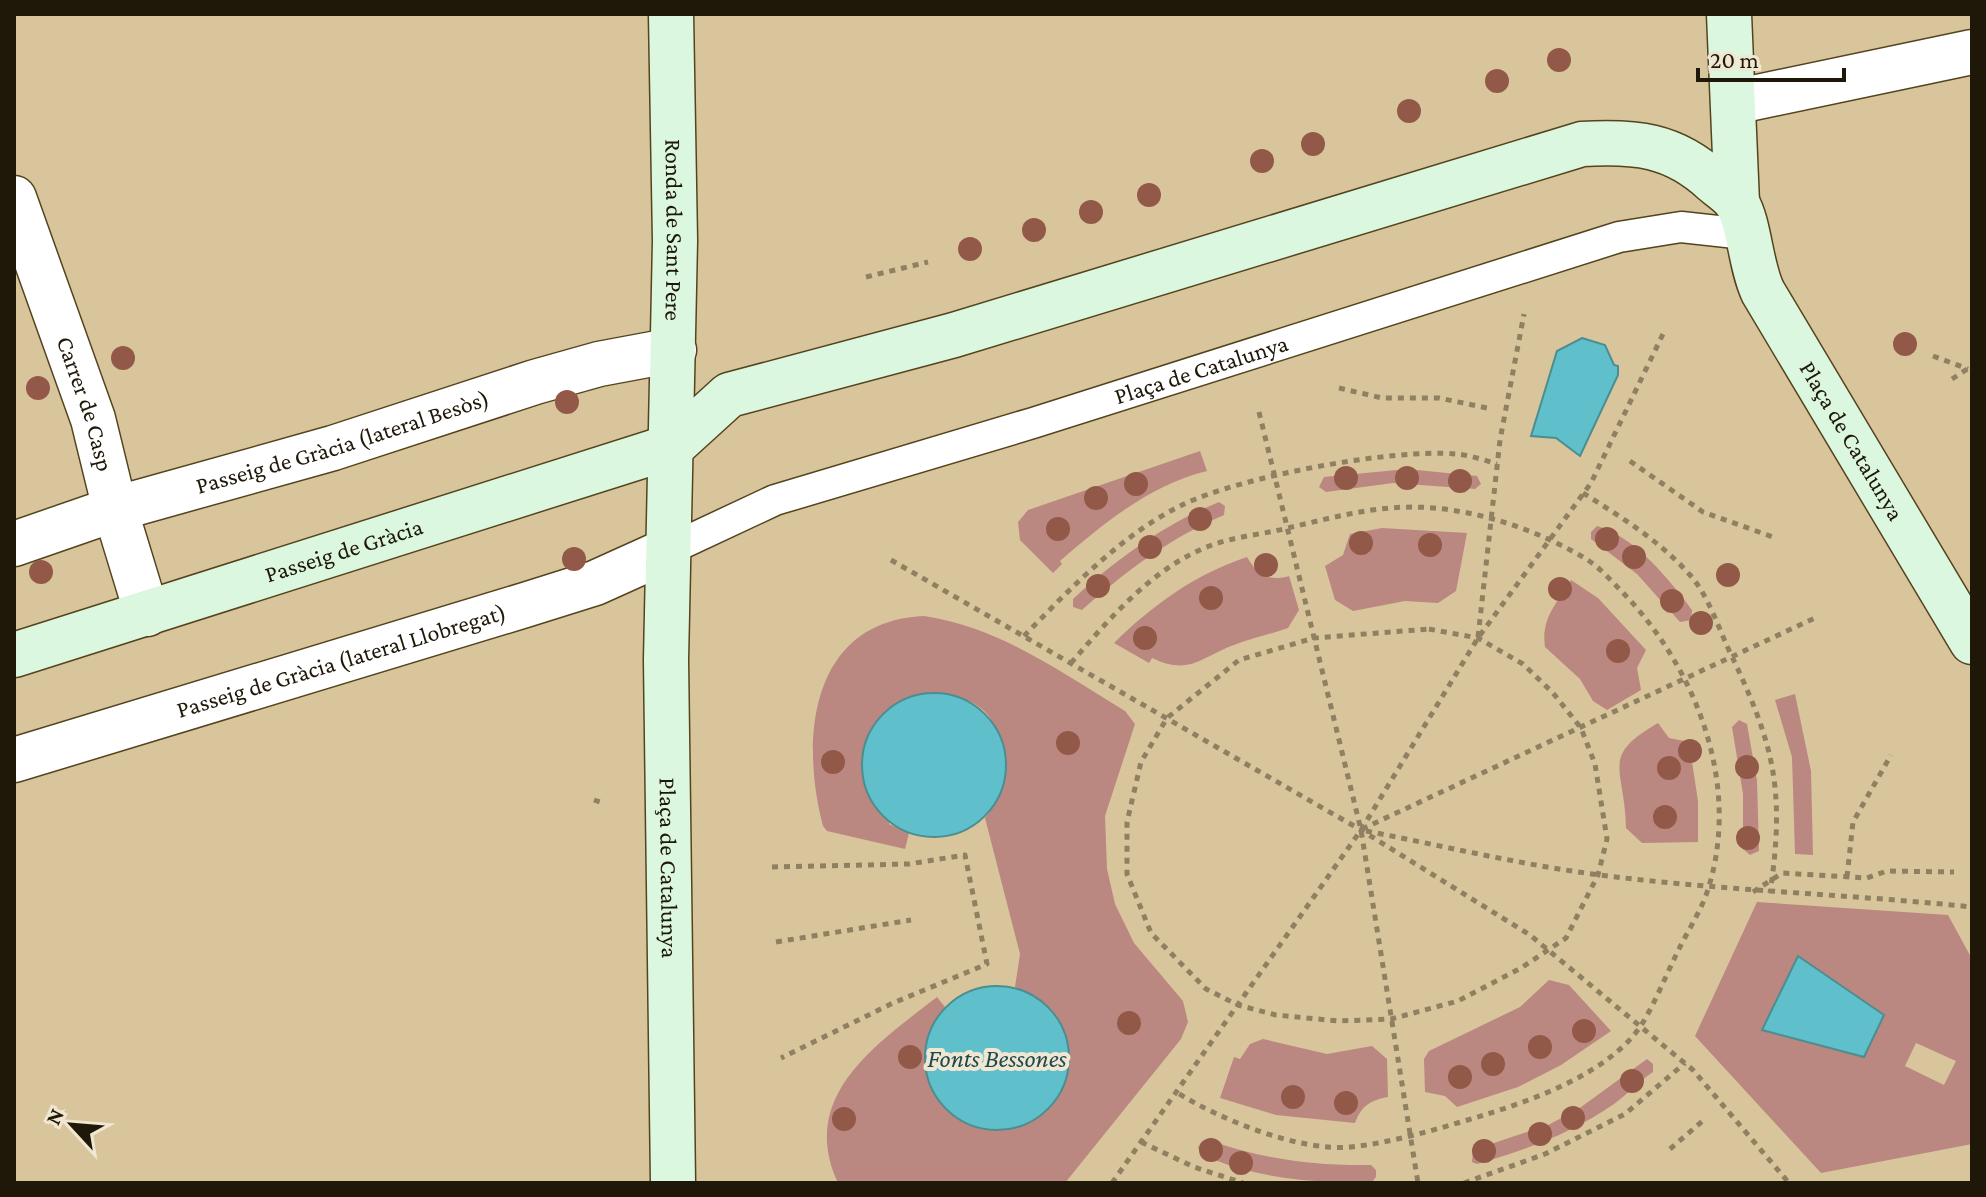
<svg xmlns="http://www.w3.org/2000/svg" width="1986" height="1197" viewBox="0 0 1986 1197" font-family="'Crimson Pro',serif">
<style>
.green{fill:#bb8781;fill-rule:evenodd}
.water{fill:#5fbfcb;stroke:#4c8d90;stroke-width:2}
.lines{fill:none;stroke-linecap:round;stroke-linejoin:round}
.lane-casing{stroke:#54441e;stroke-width:33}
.street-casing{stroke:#54441e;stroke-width:47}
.secondary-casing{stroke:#54441e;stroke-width:47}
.path{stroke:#8e8061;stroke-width:5;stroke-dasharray:6 6;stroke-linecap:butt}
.lane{stroke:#fff;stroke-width:30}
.street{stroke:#fff;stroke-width:44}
.secondary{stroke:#dcf7df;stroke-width:44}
.tree{fill:#935948}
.labels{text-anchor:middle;stroke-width:8;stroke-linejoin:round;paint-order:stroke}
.street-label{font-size:24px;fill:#1f1808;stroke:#f0e7d2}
.water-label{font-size:26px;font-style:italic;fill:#1e4a4f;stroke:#f0e7d2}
</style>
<rect width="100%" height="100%" fill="#d8c59c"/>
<path class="green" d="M1200,451l7,20c-57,14 -103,52 -147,90l2,3 -9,9 -33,-33 -2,-18 10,-12z
M1407,469l70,7 4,8 -6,5 -82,-6 -67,9 -7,-5 5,-10z
M1219,502l6,4 -1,9c-54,23 -98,56 -142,95l-9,-3v-8c45,-41 90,-74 146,-97z
M1597,526c37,10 73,54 95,84l-1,10 -11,2 -43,-48 -46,-35v-7z
M1382,528l85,5 -11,58 -18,12 -33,-2 -52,10 -18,-11 -10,-34 18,-11 7,-21z
M1247,557c10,18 23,25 42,19l10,34 -11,18c-17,6 -36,10 -54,17 -33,12 -44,31 -82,13l-3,5 -35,-20c40,-39 80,-68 133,-86z
M1571,580l27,18 48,52 -9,18 4,22 -34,20 -14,-9 -13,-22 -35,-32c-4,-28 10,-41 26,-67z
M924,616c75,11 135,55 201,95l10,13 -30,92 2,53 8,35 19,39 49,58 5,21 -7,17 -116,144h-227c-41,-87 40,-140 99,-186l8,10c-6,10 -16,22 -18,34 -7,28 8,61 31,78 12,9 28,10 43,11l68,-77c-7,-34 -21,-52 -54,-66l5,-33 -35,-136c18,-23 20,-36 15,-64 -2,-9 -2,-23 -7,-31 -13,-26 -48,-31 -73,-29l-31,130 20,9 -4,16 -78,-18 -4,-5c-23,-87 -13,-205 101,-210z
M1795,694l16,77 2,84 -18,-1 -3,-97 -17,-57z
M1739,720l8,4 10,57 2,70 -9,4 -7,-6v-55l-11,-67z
M1658,723l11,15 20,4 9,59v41l-56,1 -16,-15c-1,-61 -27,-71 32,-105z
M1757,902l191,13 24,44v185l-151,29 -126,-137zM1916,1043l40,18 -12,24 -39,-19z
M1549,980l20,5 42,46 -50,34 -43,22 -61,20 -12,-11 -20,-4 -1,-33 5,-8 91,-44z
M1263,1039l64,15 45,-8 15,13 1,38c-17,3 -27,9 -33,26l-79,-8 -56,-17 14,-41 6,2 10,-15z
M1647,1059l6,5v8c-14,9 -25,22 -39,32 -42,29 -88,46 -137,60l-5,-2 1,-12 75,-25 29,-15z
M1208,1140c55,19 105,26 163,25l5,5v7l-4,5c-59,1 -117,-3 -171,-28l-3,-7 4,-6z"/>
<path class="water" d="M1582,338l23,7 9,20 4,1v9l-38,81 -24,-18 -25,-2 26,-85z
M862 765a72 72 0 1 1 144 0a72 72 0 1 1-144 0Z
M1798,956l86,59 -20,42 -102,-27z
M925 1058a72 72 0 1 1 144 0a72 72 0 1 1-144 0Z"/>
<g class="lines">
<g class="lane-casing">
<g id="lane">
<path id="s1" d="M666,551l109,-51 258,-77 586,-186 62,-10 64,7"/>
</g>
</g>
<g class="street-casing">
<g id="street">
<path d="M1734,102l238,-50"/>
<path id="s2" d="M14,198l79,221 22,90 32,105"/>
<path id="s3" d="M14,544l101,-35 218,-61 202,-66 64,-18 75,-14"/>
<path id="s4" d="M14,760l511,-155 70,-22 71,-32"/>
</g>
</g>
<g class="secondary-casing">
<g id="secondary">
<path id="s5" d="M671,14l4,227 -9,419 7,523"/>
<path d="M1729,14l8,189"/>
<path id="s6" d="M14,655l659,-209 56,-51 225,-60 628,-191c53,-3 91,0 132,38 7,6 18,13 23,21 13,22 13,62 26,89l209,350"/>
</g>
</g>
<path class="path" d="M866,277l62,-15
M1933,356l35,13
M1952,379l20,-13
M1339,388l43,10h57l48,10
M1259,412l102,418 57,353
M1630,461l73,51 70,25
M1583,493c38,24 77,48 107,82 17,19 27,48 37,71 46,96 59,140 43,247
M891,560l470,270 169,105 163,135 96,113
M1429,629l49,9 45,26 30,29 28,35 14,36 12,75 -9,36 -32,63 -45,30 -63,33 -67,18 -53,2 -62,-6 -38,-10 -32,-16 -55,-56 -24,-59v-52l14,-60 26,-44 72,-58 75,-22z
M1024,636c47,-48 97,-101 158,-131 57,-28 211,-57 274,-51 13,1 28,6 41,10
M1478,637l22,-197 24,-126
M1071,663c39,-45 83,-97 141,-118 19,-7 42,-10 63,-14 53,-12 104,-28 158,-23 51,4 109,24 153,51 15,9 28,25 41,38 70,75 113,187 82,289 -6,22 -21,44 -31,65 -12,24 -22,50 -36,73 -31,48 -106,75 -158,91 -43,13 -88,27 -133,32 -52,5 -132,-28 -175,-55
M594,800l9,3
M1362,829l455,-212
M1366,831c78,15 156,34 234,44 124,16 248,19 372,32
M772,867l137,-3 56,-9 22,109 -94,39 -112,55
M1847,877l6,-55 38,-67
M1753,892l29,-19 85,5 20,-7 67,1
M776,942l135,-22
M1141,1142l53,25 49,16
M1670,1149l36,-31
M1112,1183l249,-353 117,-192 113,-155 72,-149
M1464,1183l81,-29 80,-40 60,-51"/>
<use href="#lane" class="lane"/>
<use href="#street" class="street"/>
<use href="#secondary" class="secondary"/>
</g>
<g class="tree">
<circle cx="1559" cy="60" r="12"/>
<circle cx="1497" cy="81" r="12"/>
<circle cx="1409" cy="111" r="12"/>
<circle cx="1313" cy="144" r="12"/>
<circle cx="1262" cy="161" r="12"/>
<circle cx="1149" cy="195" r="12"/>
<circle cx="1091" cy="212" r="12"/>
<circle cx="1034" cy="230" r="12"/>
<circle cx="970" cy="249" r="12"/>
<circle cx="1905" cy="344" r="12"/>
<circle cx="123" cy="358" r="12"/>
<circle cx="38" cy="388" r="12"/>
<circle cx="567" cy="402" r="12"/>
<circle cx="1346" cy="478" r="12"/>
<circle cx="1407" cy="478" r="12"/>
<circle cx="1460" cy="481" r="12"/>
<circle cx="1136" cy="484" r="12"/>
<circle cx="1096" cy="498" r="12"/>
<circle cx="1200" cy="519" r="12"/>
<circle cx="1058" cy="529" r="12"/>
<circle cx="1607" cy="539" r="12"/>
<circle cx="1361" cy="543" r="12"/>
<circle cx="1430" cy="545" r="12"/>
<circle cx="1150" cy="547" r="12"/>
<circle cx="1634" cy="557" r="12"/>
<circle cx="574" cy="559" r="12"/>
<circle cx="1266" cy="565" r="12"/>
<circle cx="41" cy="572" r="12"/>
<circle cx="1728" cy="575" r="12"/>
<circle cx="1098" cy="586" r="12"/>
<circle cx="1560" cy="589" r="12"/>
<circle cx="1211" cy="598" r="12"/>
<circle cx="1672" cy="601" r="12"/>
<circle cx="1701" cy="623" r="12"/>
<circle cx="1145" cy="638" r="12"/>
<circle cx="1618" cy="651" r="12"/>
<circle cx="1068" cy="743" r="12"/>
<circle cx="1690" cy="751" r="12"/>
<circle cx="833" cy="762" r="12"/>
<circle cx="1747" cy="767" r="12"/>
<circle cx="1669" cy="768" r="12"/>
<circle cx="1665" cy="817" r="12"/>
<circle cx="1748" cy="838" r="12"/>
<circle cx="1129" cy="1023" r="12"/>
<circle cx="1584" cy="1031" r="12"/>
<circle cx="1540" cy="1047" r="12"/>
<circle cx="910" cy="1057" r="12"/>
<circle cx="1493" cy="1064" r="12"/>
<circle cx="1460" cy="1077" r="12"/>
<circle cx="1632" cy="1081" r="12"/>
<circle cx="1293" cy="1097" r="12"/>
<circle cx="1346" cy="1103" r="12"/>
<circle cx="1573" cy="1118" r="12"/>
<circle cx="844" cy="1119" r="12"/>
<circle cx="1540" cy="1134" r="12"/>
<circle cx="1211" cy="1150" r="12"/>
<circle cx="1484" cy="1151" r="12"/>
<circle cx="1241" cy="1163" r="12"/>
</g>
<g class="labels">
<g class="street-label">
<text dy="8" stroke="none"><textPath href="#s5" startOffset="216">Ronda de Sant Pere</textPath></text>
<text dy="8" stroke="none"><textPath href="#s1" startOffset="566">Plaça de Catalunya</textPath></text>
<text dy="8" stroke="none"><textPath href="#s2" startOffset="218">Carrer de Casp</textPath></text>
<text dy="8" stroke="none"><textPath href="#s6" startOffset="2096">Plaça de Catalunya</textPath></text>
<text dy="8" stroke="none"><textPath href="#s3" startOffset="344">Passeig de Gràcia (lateral Besòs)</textPath></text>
<text dy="8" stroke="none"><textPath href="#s6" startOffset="346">Passeig de Gràcia</textPath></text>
<text dy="8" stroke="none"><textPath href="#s4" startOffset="342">Passeig de Gràcia (lateral Llobregat)</textPath></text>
<text dy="8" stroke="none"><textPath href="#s5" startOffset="854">Plaça de Catalunya</textPath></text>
</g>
<g class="water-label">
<text x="997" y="1067">Fonts Bessones</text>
</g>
</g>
<rect width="1986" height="1197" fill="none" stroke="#1f1808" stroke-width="32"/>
<g transform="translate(72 1125) rotate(296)" stroke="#f0e7d2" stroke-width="6" paint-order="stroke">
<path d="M0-6L14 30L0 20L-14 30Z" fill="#1f1808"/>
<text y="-12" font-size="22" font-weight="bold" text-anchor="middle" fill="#1f1808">N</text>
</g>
<path d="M1698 68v12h146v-12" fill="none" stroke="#1f1808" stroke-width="4"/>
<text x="1710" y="68" font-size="24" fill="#1f1808" stroke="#f0e7d2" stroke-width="6" paint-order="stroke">20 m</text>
</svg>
